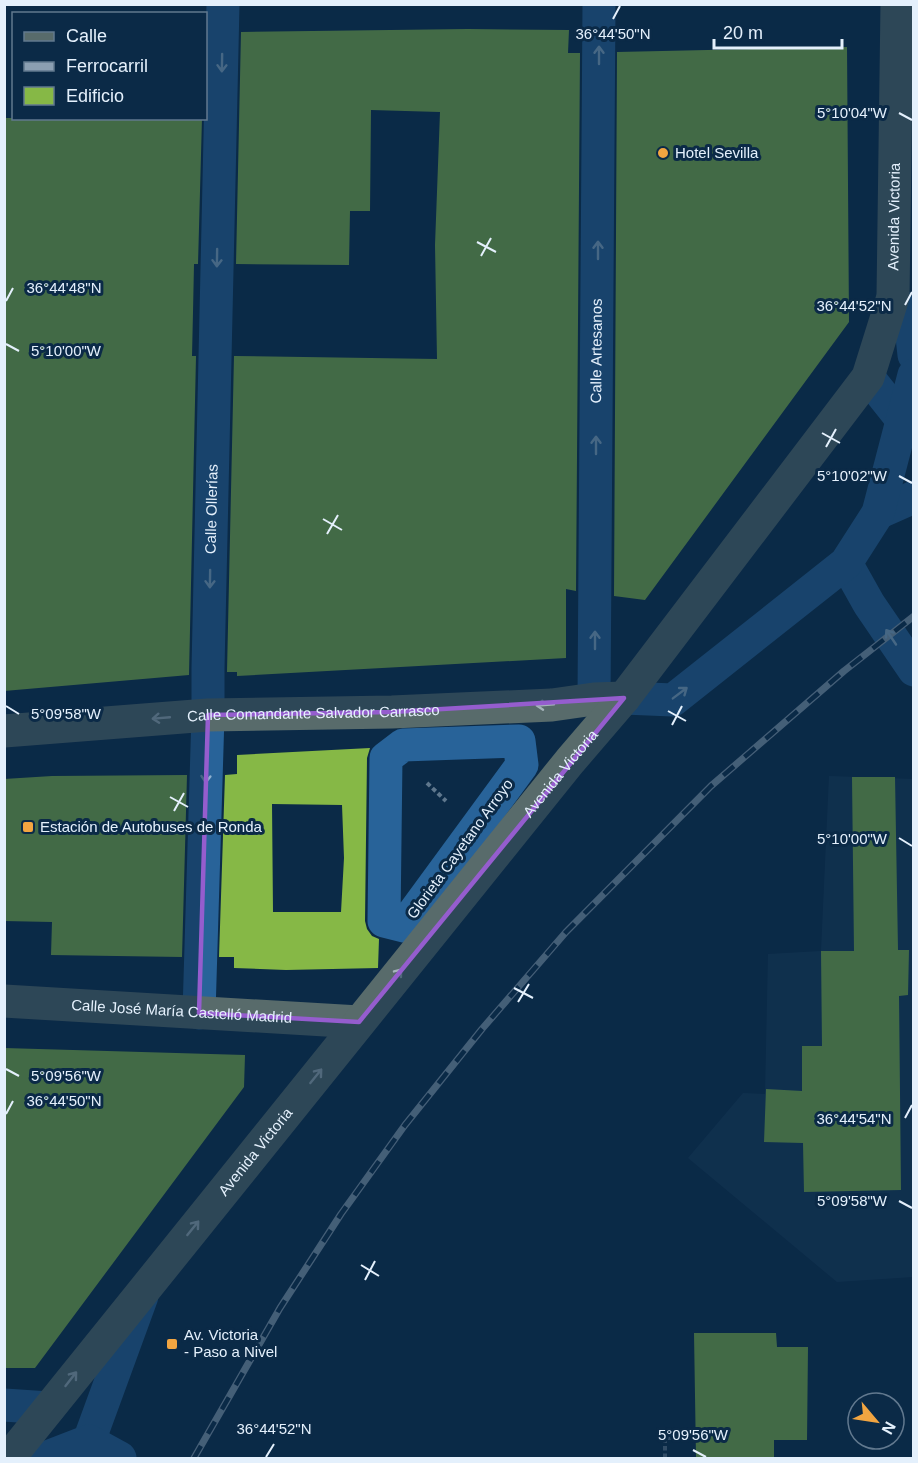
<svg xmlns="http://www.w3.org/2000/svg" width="918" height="1463" viewBox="0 0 918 1463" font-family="Helvetica,sans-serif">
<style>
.built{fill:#153856}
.building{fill:#86b846;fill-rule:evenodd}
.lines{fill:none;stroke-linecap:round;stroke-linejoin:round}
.path{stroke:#5f778d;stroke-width:4;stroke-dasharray:4.5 3;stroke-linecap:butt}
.street{stroke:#286399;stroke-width:33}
.secondary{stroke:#586b6b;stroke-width:33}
.rail-casing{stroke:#8b9fb2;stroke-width:7}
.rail{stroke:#0b2a47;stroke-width:4.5;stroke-dasharray:14;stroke-linecap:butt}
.oneway{stroke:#8fb1cf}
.oneway2{stroke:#a5b4bb}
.marked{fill:none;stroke:#955dce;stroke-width:4.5;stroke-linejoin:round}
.ticks{fill:none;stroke:#e4f0fc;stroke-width:2}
.poi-dot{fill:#f2a541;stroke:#0b2a47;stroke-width:2}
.labels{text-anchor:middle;stroke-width:6;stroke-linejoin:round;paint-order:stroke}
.poi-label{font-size:15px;fill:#e4f0fc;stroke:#0b2a47;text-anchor:start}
.street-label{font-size:15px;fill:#e4f0fc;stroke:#0b2a47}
.ticks-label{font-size:15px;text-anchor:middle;fill:#e4f0fc;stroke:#0b2a47;stroke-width:6;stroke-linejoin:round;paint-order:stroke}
</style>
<rect width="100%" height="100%" fill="#0b2a47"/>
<path class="built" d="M829,776l84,3v498l-76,5 -149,-124 55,-65 22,1 3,-140 53,-3z"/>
<path class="building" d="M468,29l101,1 -1,23h12l-4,538 -10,-2v69l-329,18v-4h-10l7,-316 203,3 -2,-114 5,-133 -69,-2 -1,101h-20l-1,54 -113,-1 5,-232z
M847,47l2,275 -204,278 -31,-4 3,-544z
M4,118h198l-4,146h-4l-1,48 -1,44h4l-7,319 -185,16z
M370,748l-3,10 -2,163 2,8 5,7 7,3 -1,29 -92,2 -52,-2v-11h-15l6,-182 12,-1v-19zM272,804l70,1 2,53 -3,54h-68z
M187,775l-5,182 -131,-2 1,-33 -48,-1v-142l48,-3z
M852,777h43l3,173h11l-1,45 -9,1 2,194 -97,2 -1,-49 -39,-1 2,-53 36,2v-45h20l-1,-95h33z
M4,1048l241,7 -1,32 -209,281h-31z
M694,1333h82l1,14h31l-1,93h-33v18h-78z"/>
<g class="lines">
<path class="path" d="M427,783l19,18
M665,1458v-20l31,-1"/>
<g class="street">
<path d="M893,297l18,30 3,28"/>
<path d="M868,377l35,44"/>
<path d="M878,513l36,-16"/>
<path d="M846,563l23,41 45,66"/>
<path d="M624,698l49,2 173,-137 32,-50 36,-138"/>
<path id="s1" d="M594,699l5,-695"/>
<path d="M519,741l3,24 -118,161 -20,-5 2,-163 17,-13z"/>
<path id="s2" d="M199,1013l9,-298v-47l15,-664"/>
<path d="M4,1405l45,3"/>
<path d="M89,1441l53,-145"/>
<path d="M45,1458l44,-17 31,17"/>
</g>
<g class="secondary">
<path id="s3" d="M4,731l204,-16 184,-3 160,-7 42,-6 30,-1"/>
<path id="s4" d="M4,1001l355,21"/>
<path id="s5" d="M9,1458l561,-697 54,-63 244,-321 25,-80 4,-293"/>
</g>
<g class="rail-casing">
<path id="rail" d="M194,1458l86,-150 61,-94 64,-89 77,-96 84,-97 145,-146 133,-115 70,-55"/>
</g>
<use href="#rail" class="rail"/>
</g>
<defs><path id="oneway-shaft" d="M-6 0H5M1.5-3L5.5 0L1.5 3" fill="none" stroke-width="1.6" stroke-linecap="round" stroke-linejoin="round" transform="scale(1.5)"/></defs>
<g class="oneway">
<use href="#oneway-shaft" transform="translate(599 55) rotate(-90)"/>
<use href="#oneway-shaft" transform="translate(222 63) rotate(91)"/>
<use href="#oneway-shaft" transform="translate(598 250) rotate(-90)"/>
<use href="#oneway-shaft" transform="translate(217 258) rotate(91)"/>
<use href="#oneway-shaft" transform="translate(596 445) rotate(-90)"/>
<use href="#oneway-shaft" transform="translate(210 579) rotate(91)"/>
<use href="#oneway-shaft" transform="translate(891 637) rotate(-124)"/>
<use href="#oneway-shaft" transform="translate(595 640) rotate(-90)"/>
<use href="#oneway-shaft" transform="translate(680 693) rotate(-37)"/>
<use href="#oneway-shaft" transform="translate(206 774) rotate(92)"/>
</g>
<g class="oneway2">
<use href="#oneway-shaft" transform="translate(545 705) rotate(176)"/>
<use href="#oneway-shaft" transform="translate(161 718) rotate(175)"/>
<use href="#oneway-shaft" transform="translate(396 976) rotate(-51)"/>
<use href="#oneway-shaft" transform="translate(316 1076) rotate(-51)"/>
<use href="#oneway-shaft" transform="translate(193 1228) rotate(-51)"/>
<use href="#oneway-shaft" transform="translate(71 1379) rotate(-52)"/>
</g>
<path d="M0 0H918V1463H0ZM624,698l-265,324 -160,-9 9,-298 184,-3z" fill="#0b2a47" fill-opacity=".55" fill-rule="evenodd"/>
<path class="marked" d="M624,698l-265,324 -160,-9 9,-298 184,-3z"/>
<path class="ticks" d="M613,19l7,-13M899,113l13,7M477,242l19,10M481,256l10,-18M6,301l7,-13M905,305l7,-13M6,344l13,7M822,433l18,10M826,447l10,-18M899,476l13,7M323,519l19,11M327,534l11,-19M6,706l13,8M668,711l18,10M672,725l10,-19M170,797l18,10M174,811l10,-18M899,838l13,8M514,988l19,10M518,1002l11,-18M6,1069l13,7M6,1114l7,-13M905,1118l7,-13M899,1201l13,7M361,1265l18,11M365,1280l10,-19M693,1450l13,7M266,1457l8,-13"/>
<g class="poi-dot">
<circle cx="663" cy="153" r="6"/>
<rect x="22" y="821" width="12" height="12" rx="3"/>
<rect x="166" y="1338" width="12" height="12" rx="3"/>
</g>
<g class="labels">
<g class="poi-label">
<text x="675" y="158">Hotel Sevilla</text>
<text x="40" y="832">Estación de Autobuses de Ronda</text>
<text x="184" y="1340">Av. Victoria<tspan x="184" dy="17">- Paso a Nivel</tspan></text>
</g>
<g class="street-label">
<text dy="5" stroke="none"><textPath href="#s5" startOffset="1545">Avenida Victoria</textPath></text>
<text dy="5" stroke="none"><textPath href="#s1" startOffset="348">Calle Artesanos</textPath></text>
<text dy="5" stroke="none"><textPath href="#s2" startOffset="504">Calle Ollerías</textPath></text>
<text dy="5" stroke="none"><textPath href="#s3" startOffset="310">Calle Comandante Salvador Carrasco</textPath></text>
<text dy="5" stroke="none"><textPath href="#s5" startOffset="879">Avenida Victoria</textPath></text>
<text transform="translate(460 849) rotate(-54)" y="5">Glorieta Cayetano Arroyo</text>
<text dy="5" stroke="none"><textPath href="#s4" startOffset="178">Calle José María Castelló Madrid</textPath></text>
<text dy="5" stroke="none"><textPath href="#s5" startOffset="393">Avenida Victoria</textPath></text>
</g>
</g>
<g class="ticks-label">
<text x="613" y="39">36°44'50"N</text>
<text x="852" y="118">5°10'04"W</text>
<text x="64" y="293">36°44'48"N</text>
<text x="854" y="311">36°44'52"N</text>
<text x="66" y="356">5°10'00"W</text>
<text x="852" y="481">5°10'02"W</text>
<text x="66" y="719">5°09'58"W</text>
<text x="852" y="844">5°10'00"W</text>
<text x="66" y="1081">5°09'56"W</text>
<text x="64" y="1106">36°44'50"N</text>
<text x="854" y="1124">36°44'54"N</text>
<text x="852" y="1206">5°09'58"W</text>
<text x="274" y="1434">36°44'52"N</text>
<text x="693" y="1440">5°09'56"W</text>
</g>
<rect width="918" height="1463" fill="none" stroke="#e4f0fc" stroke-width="12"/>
<rect x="12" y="12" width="195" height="108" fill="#0b2a47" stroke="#62798f" stroke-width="1.5"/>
<rect x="24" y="32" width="30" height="9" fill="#586b6b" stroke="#62798f" stroke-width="1.5"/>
<text x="66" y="42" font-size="18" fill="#e4f0fc">Calle</text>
<rect x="24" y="62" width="30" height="9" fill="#8b9fb2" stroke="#62798f" stroke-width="1.5"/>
<text x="66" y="72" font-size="18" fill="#e4f0fc">Ferrocarril</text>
<rect x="24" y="87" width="30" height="18" fill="#86b846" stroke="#62798f" stroke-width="1.5"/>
<text x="66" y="102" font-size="18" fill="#e4f0fc">Edificio</text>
<g transform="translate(876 1421) rotate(119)"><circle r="28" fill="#0b2a47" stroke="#62798f" stroke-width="1.5"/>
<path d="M0-4.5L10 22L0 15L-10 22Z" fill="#f2a541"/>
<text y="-9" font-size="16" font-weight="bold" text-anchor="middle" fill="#e4f0fc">N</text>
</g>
<path d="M714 39v9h128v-9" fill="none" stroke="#e4f0fc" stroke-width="3"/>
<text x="723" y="39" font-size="18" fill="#e4f0fc" stroke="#0b2a47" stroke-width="4.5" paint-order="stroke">20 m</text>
</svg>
